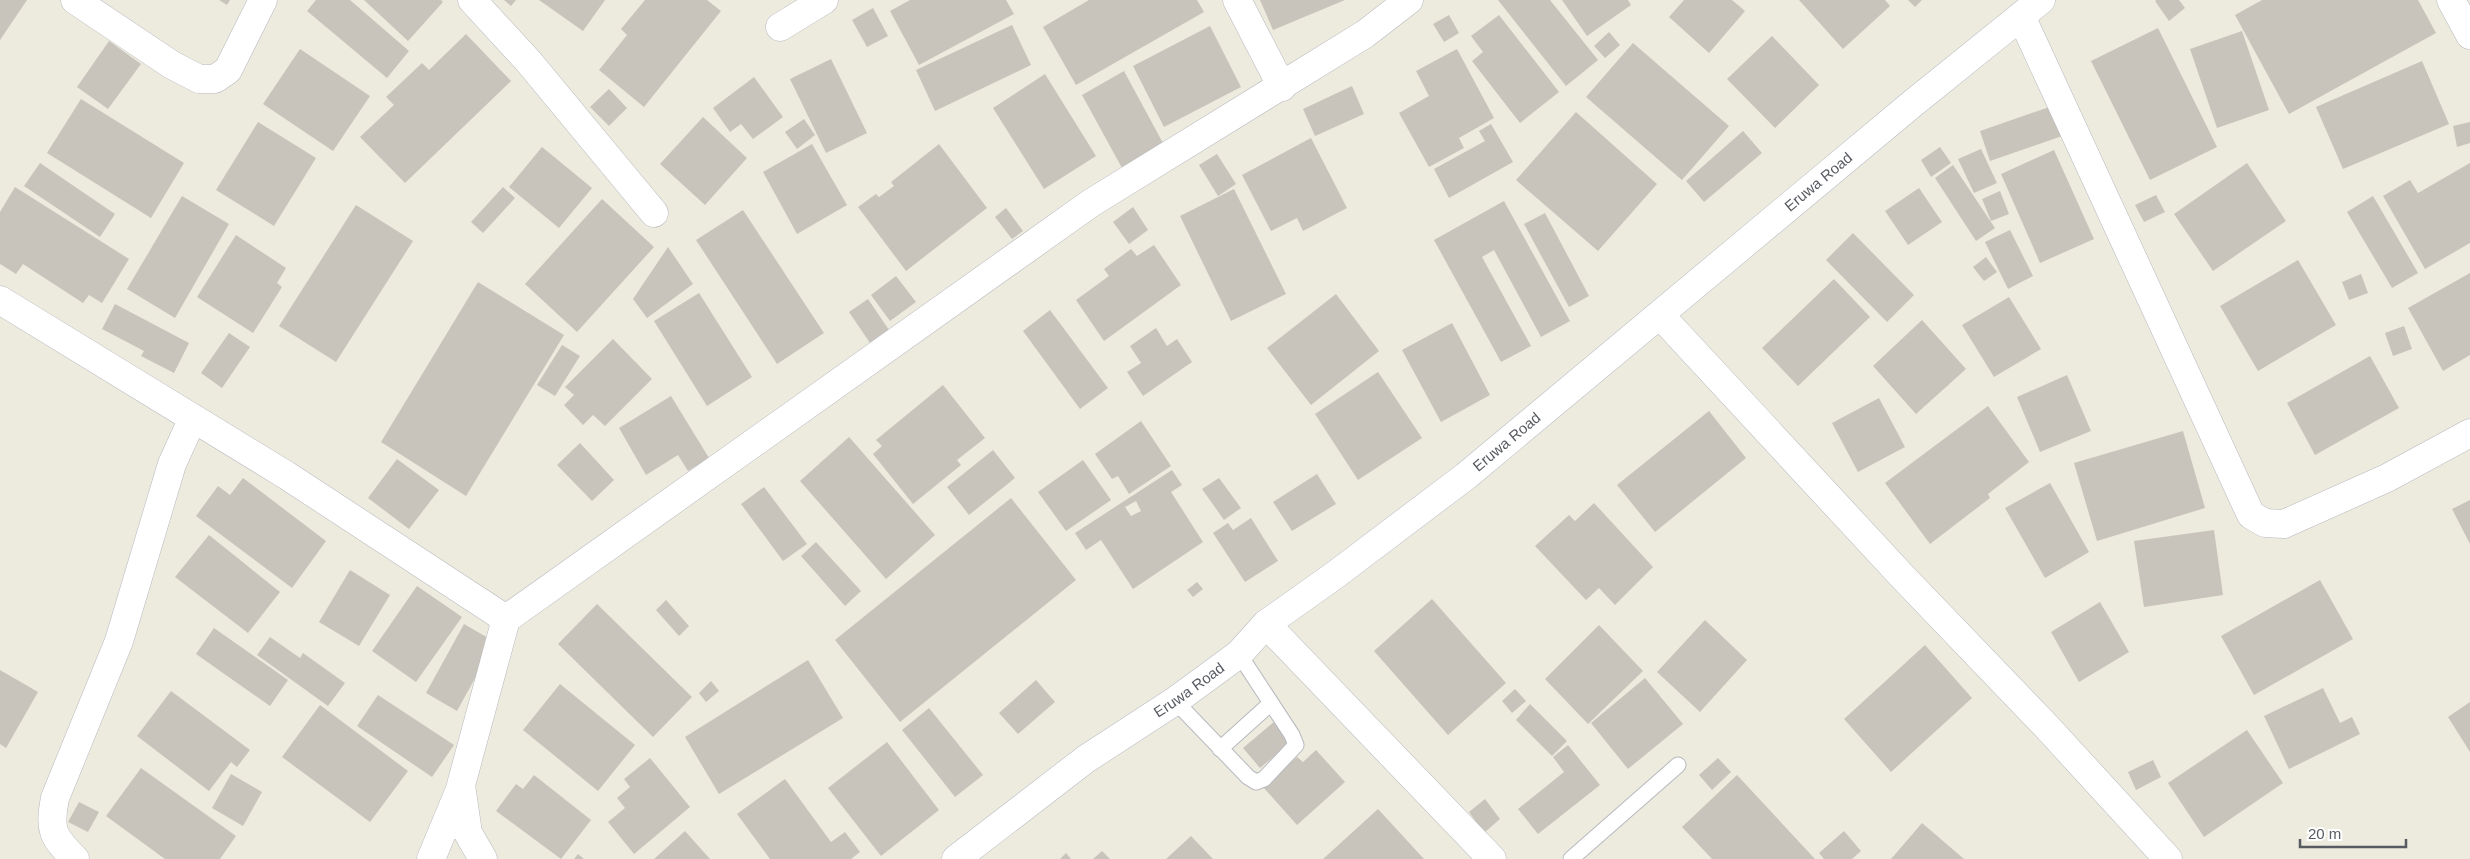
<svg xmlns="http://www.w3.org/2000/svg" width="2470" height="859" viewBox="0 0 2470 859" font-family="Helvetica,sans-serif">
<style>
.building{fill:#c8c4bb;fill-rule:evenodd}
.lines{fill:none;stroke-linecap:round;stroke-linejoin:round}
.lane-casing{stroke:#b7b9bf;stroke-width:17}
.street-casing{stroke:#b7b9bf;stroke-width:29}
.secondary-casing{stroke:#b9bdc5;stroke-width:29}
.lane{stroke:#fff;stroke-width:15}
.street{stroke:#fff;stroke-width:28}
.secondary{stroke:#fff;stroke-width:28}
.labels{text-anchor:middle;stroke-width:4;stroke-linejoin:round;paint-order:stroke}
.street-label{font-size:15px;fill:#575b61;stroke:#fff}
</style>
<rect width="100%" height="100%" fill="#edeade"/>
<path class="building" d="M0,0h27l-27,40z
M219,0h11l-3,5z
M316,0h34l59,51 -22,27 -80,-67z
M364,0h77l2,2 -35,39z
M504,0h12l-5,6z
M539,0h66l-22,31z
M645,0h62l14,11 -77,96 -45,-37 28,-35 -6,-6z
M910,0h96l8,14 -95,51 -29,-54z
M1089,0h108l7,12 -128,73 -33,-58z
M1260,0h85l-72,30z
M1498,0h52l48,60 -32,26z
M1562,0h66l3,5 -44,31z
M1684,0h48l13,11 -36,42 -40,-36z
M1799,0h86l5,6 -47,43z
M1908,0h14l-7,7z
M2157,0h22l6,8 -16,13 -14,-20z
M2262,0h156l18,33 -147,81 -54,-99z
M873,8l15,28 -21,11 -15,-27z
M1449,15l10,18 -15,9 -11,-18z
M1499,15l60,77 -39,31 -48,-62 11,-9 -12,-16z
M1012,25l19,40 -96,46 -19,-41z
M1210,26l31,61 -77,40 -31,-61z
M2158,28l59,119 -67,33 -59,-119z
M2242,31l27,79 -52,18 -27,-79z
M1609,32l11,13 -15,13 -11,-12z
M466,34l45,47 -106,102 -45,-46 34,-32 -8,-8 36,-34 7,7z
M1772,36l47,49 -44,43 -48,-49z
M109,41l32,23 -33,45 -31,-22z
M1633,43l96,83 -47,54 -96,-83z
M300,49l70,47 -37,55 -70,-47z
M1457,49l37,69 -35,20 5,10 -35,19 -30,-54 30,-17 -13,-25z
M831,59l36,74 -41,20 -36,-74z
M2422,61l27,63 -106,45 -27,-62z
M1124,71l40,74 -42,23 -40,-73z
M1045,74l51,82 -52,33 -51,-81z
M754,77l29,40 -30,22 -12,-15 -11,8 -17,-24z
M1352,86l12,28 -49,22 -12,-27z
M609,89l18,19 -18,18 -19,-19z
M81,99l103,64 -33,55 -104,-65z
M2058,104l10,30 -78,27 -10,-30z
M1576,112l81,72 -59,67 -82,-71z
M703,117l44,41 -42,47 -45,-41z
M804,119l11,16 -18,14 -12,-17z
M258,122l58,36 -42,68 -58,-36z
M2470,122v21l-13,4 -4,-21z
M1491,124l22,38 -64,36 -15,-29 51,-28 -6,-10z
M1743,131l19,22 -58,49 -18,-21z
M1311,138l36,70 -44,23 -6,-13 -26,13 -29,-56z
M812,144l35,61 -50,29 -34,-62z
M939,144l48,64 -81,63 -48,-64 18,-13 3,3 15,-11 -3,-4z
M542,147l50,41 -33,40 -50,-41z
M1940,147l11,16 -20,14 -10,-17z
M1981,149l16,34 -23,10 -16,-34z
M2054,150l40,89 -54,24 -39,-89z
M1217,154l19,30 -18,12 -19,-31z
M40,163l75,51 -15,23 -76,-51z
M2247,163l39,58 -73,50 -39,-57z
M2470,163v80l-45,26 -42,-73 27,-16 8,13z
M1953,165l42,63 -19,13 -41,-63z
M15,187l114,72 -27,44 -13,-8 -6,8 -60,-39 -7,10 -16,-10v-52z
M503,187l12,11 -32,35 -12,-11z
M1919,188l23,34 -34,23 -23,-34z
M1234,189l52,105 -55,27 -51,-105z
M2000,191l9,23 -18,7 -9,-22z
M2156,195l9,17 -21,10 -9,-17z
M182,196l47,28 -54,94 -48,-29z
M2373,196l45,77 -26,15 -45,-76z
M602,199l52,48 -77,85 -52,-48z
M1504,201l66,120 -29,16 -47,-87 -12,7 49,89 -30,16 -67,-122z
M356,205l57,36 -77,121 -57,-36z
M1133,207l15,23 -19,14 -16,-22z
M1006,208l17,23 -11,8 -17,-22z
M743,210l81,123 -47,31 -81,-124z
M1545,213l44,83 -20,11 -45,-83z
M2010,230l23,46 -25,13 -23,-47z
M1853,233l61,62 -27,27 -61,-62z
M236,235l50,33 -9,15 5,4 -29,46 -56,-36z
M1154,245l27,40 -77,56 -28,-41 33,-24 -5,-7 27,-20 6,7z
M668,247l25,37 -46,34 -14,-19z
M1986,257l11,15 -13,9 -11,-14z
M2298,260l38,65 -78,46 -38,-65z
M2470,273v82l-27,16 -35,-63z
M2361,274l7,19 -19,7 -7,-18z
M896,276l20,26 -26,19 -19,-26z
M1834,279l36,38 -72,69 -36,-38z
M478,282l86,53 -98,161 -85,-54z
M699,293l53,84 -45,29 -53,-85z
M1336,294l43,57 -68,54 -44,-57z
M2009,297l32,52 -47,28 -32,-52z
M868,299l21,31 -19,13 -21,-31z
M115,304l74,39 -15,30 -33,-17 3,-5 -42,-22z
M1050,310l58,78 -28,21 -57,-78z
M1922,320l44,49 -50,45 -43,-48z
M1452,323l38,72 -49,27 -39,-72z
M2404,326l8,23 -19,7 -8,-23z
M1156,328l11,18 10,-7 15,23 -49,34 -16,-24 14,-9 -11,-17z
M229,333l21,14 -28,41 -21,-15z
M613,339l39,40 -47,47 -12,-11 -10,10 -19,-20 10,-10 -9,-8z
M562,345l18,11 -25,40 -18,-11z
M2370,356l29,52 -84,47 -28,-52z
M1378,372l44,66 -64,42 -43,-66z
M2067,375l24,56 -51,21 -23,-55z
M943,385l42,53 -28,22 4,5 -48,39 -40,-50 9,-8 -6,-6z
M671,396l38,62 -21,13 -10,-16 -32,20 -27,-47z
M1879,398l26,49 -47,25 -26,-49z
M1988,406l41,56 -41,32 2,4 -60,46 -45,-61z
M1709,411l37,47 -91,74 -38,-47z
M1141,421l30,45 -42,28 -11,-18 -6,3 -17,-25z
M2183,431l22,77 -108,33 -23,-78z
M849,437l86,98 -49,44 -86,-98z
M580,443l34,37 -22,21 -35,-36z
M993,450l22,28 -46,37 -22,-28z
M397,459l42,31 -30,39 -41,-31z
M1083,460l28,40 -45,31 -28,-39z
M1172,470l10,15 -11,7 32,50 -70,47 -32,-49 -15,10 -11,-17zM1136,501l5,10 -10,5 -6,-9z
M1317,474l19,30 -44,27 -19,-29z
M243,478l83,63 -34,47 -96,-72 22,-30 12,9z
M1219,478l22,30 -17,12 -22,-31z
M2050,483l39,69 -44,26 -40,-70z
M764,487l43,57 -24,17 -42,-57z
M1011,498l65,82 -176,142 -65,-82z
M2470,500v44l-18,-35z
M1594,503l59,64 -38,38 -16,-17 -13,12 -51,-54 34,-31 6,6z
M1251,518l27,43 -33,21 -32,-49 15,-10 5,7z
M2214,530l9,65 -79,12 -10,-66z
M209,535l71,57 -32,41 -73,-56z
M816,542l45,49 -16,15 -44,-50z
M350,570l40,25 -31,51 -40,-24z
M2320,580l33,59 -99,56 -33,-59z
M1197,582l6,7 -10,8 -6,-7z
M417,586l45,31 -46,65 -44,-31z
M1432,599l74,84 -58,52 -74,-84z
M666,600l23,26 -10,10 -23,-26z
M2100,602l29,50 -50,30 -28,-50z
M597,604l95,93 -39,40 -95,-93z
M1705,620l42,40 -47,52 -43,-40z
M464,624l31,18 -38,69 -31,-18z
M1599,625l44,46 -55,53 -43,-45z
M214,628l74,52 -18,26 -74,-52z
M270,637l30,21 3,-5 42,30 -17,23 -71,-51z
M1925,645l47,53 -81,74 -47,-53z
M808,660l35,58 -124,76 -34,-57z
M0,670l38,22 -32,56 -6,-4z
M1645,678l38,46 -55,45 -37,-46z
M1036,680l19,22 -37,32 -19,-21z
M711,681l8,10 -13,11 -7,-9z
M560,684l75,61 -37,46 -75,-61z
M2323,688l17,35 12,-6 8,17 -71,35 -25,-53z
M1515,689l11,12 -14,12 -10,-12z
M171,691l79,59 -13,17 -6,-5 -22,29 -72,-55z
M378,695l76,50 -22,32 -75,-51z
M2470,702v50l-22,-35z
M1530,704l37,37 -15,15 -36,-36z
M320,705l88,66 -38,51 -88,-65z
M929,708l54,67 -28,22 -53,-67z
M1275,721l16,21 -31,26 -17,-20z
M2247,730l36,53 -79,54 -36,-54z
M887,742l52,68 -58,46 -53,-68z
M1568,745l32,40 -62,49 -20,-25 46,-37 -11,-15z
M1316,750l29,32 -48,43 -34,-38 34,-30 6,5z
M650,758l40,49 -56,47 -26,-32 17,-14 -8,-10 13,-11 -6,-8z
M1718,758l13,14 -19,18 -13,-15z
M2153,760l8,17 -25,13 -8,-18z
M141,768l95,68 -16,23h-55l-59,-43z
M231,774l31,18 -19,34 -31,-18z
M534,775l57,45 -30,39 -65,-48 20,-27 7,5z
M1737,775l78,84h-103l-30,-32z
M785,779l46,63 14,-10 15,20 -9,7h-81l-33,-45z
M1485,799l15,20 -16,14 -15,-21z
M79,802l20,10 -11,20 -20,-10z
M1378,809l46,50h-101z
M1922,823l42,36h-73z
M685,831l25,28h-56z
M1844,831l17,20 -9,8h-28l-5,-6z
M1191,836l22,23h-47z
M1102,851l8,8h-17z
M1066,853l5,6h-11z
M578,854l6,5h-10z"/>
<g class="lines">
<g class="lane-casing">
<path id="lane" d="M1175,701l73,76 8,5 8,-3 32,-34 -4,-10 -53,-81
M1220,749l51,-46
M1571,859l107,-94"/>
</g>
<g class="street-casing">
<path id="street" d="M75,0l97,65 27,14h16l13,-9 35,-70
M472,0l57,62 125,151
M1237,0l45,87
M2451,0l19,35
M2021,16l230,499 14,8 19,1 103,-46 83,-45
M780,27l44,-27
M0,300l286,175 220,144
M1660,315l241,260 146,152 121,132
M1266,624l226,235
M75,859c-23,-23 -26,-29 -20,-61l64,-157 53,-177 21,-46
M431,859l30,-72
M483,859l-15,-26 -7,-48 45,-166 585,-416 274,-169 44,-34"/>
</g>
<g class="secondary-casing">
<g id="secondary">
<path id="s1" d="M956,859l130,-100 89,-58 64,-47 27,-30 69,-49 131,-99 446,-372 129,-104"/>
</g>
</g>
<use href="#lane" class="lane"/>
<use href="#street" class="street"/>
<use href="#secondary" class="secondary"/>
</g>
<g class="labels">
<g class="street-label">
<text dy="5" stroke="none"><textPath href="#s1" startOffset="1098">Eruwa Road</textPath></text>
<text dy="5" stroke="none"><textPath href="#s1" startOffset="692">Eruwa Road</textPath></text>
<text dy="5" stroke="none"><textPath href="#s1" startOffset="288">Eruwa Road</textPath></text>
</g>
</g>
<path d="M2300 839v8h106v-8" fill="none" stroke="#575b61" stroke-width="2.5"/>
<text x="2308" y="839" font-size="15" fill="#575b61" stroke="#ffffff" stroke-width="4" paint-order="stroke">20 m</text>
</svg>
